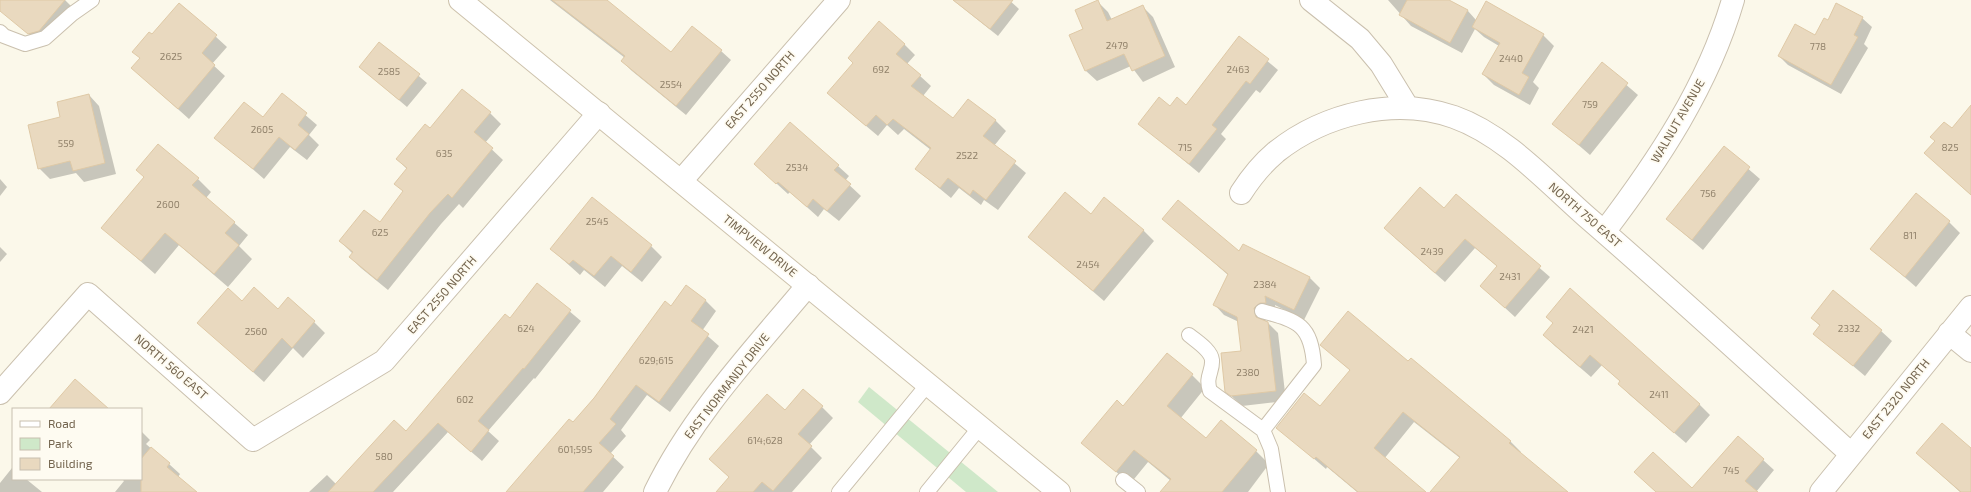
<svg xmlns="http://www.w3.org/2000/svg" width="1971" height="492" viewBox="0 0 1971 492" font-family="'Exo 2',sans-serif">
<style>
.green{fill:#cfe8c9}
.shadow{fill:#0003}
.building{fill:#e9d9bf;stroke:#dfc9a6}
.lines{fill:none;stroke-linecap:round;stroke-linejoin:round}
.lane-casing{stroke:#cac0ae;stroke-width:16}
.street-casing{stroke:#cac0ae;stroke-width:24}
.secondary-casing{stroke:#cdc2ac;stroke-width:24}
.lane{stroke:#fff;stroke-width:14}
.street{stroke:#fff;stroke-width:22}
.secondary{stroke:#fff;stroke-width:22}
.labels{text-anchor:middle;stroke-width:3.5;stroke-linejoin:round;paint-order:stroke}
.number-label{font-size:10px;fill:#91826b}
.street-label{font-size:12px;fill:#74654f;stroke:#fefbf1}
</style>
<rect width="100%" height="100%" fill="#fbf8ea"/>
<path class="green" d="M869,387l129,105h-32l-108,-90z"/>
<path class="shadow" d="M4,0h61l7,7 -35,34 -37,-31v-5z
M550,0h55l66,53 50,-2 10,9 -45,55 -54,-44 -10,-10 3,-3z
M953,0h56l10,9 -21,27z
M1388,0h59l21,11 8,9 67,15 11,11 -21,36 6,6 -9,17 -36,-20 -11,-11 16,-28 -15,-9 -9,-8 -13,24 -51,-27z
M1097,1l11,11 4,8 30,-14 11,11 22,50 -32,15 -12,-16 -34,15 -11,-10 -2,-42z
M180,4l47,43 -15,17 13,12 -36,43 -57,-51 9,-9 11,-23z
M1862,18l10,9 -8,17 4,4 -27,46 -53,-29 -9,-9 36,-20 13,-15z
M1240,38l38,32 -18,23 -4,-3 -35,44 5,5 -27,34 -59,-49 30,-17 16,-1z
M380,43l47,40 -20,24 -47,-40z
M904,44l11,11 -8,9 24,22 -8,10 30,24h42l11,11 -12,15 32,27 -28,37 -14,-10 -3,5 -22,-17 -8,10 -35,-29 15,-19 -27,-21 -6,6 -11,-10 -9,11 -38,-32z
M1602,64l36,31 -48,60 -36,-31z
M89,95l10,11 17,68 -32,8 -8,-9 -26,6 -11,-11 23,-50z
M282,95l35,30 -8,10 10,10 -12,15 -17,-13 -26,32 -48,-42 47,-18z
M1971,107v88l-46,-42 11,-12 16,-12z
M490,113l11,11 -16,19 18,17 -40,48 -4,-4 -18,20 -53,66 -27,-22 -11,-11 3,-3 -13,-13 40,-18 24,-31 -9,-9 12,-14 -10,-10 33,-30z
M1724,148l36,31 -57,71 -36,-31z
M755,164l83,2 11,10 -4,5 16,15 -22,25 -15,-12 -6,8 -28,-25 -2,2z
M0,179l7,8 -7,9z
M198,179l13,13 -5,6 42,37 -9,11 13,13 -24,28 -49,-42 -24,29 -52,-46z
M1456,196l94,81 -35,40 -34,-31 17,-19 -23,-19 -30,34 -50,-44 49,-28z
M1164,219l75,34 70,24 11,11 -16,32 -29,-15 1,8h-6l-6,6 14,14 8,68 -44,5 -16,-15 16,-39 -3,-30 -15,-7 -10,-11 14,-29z
M1949,222l11,11 -44,54 -44,-38z
M1143,230l11,11 -50,60 -74,-64z
M651,246l11,11 -20,25 -20,-16 -17,21 -21,-17 -4,5 -29,-26z
M0,247l7,7 -7,8z
M537,284l44,37 -46,58 -1,-1 -46,53 11,10 -17,20 -34,-29 -55,60h-84l18,-17 9,9 71,-52 103,-113z
M706,301l10,10 -14,20 17,15 -49,66 -23,-17 -26,35 5,6 -16,18 14,13 -21,25h-92l62,-69 98,-116z
M242,302l37,8 35,12 11,11 -22,25 -10,-10 -29,34 -65,-59z
M1812,318l69,13 11,10 -27,35 -50,-42 5,-8z
M1554,324l145,80 11,11 -24,28 -56,-48 -11,-11 2,-2 -19,-17 -11,12 -36,-31 -11,-11z
M1321,345l87,17 102,79 11,11 -1,2 46,38h-135l29,-34 -46,-36 -30,37 40,33h-67l-30,-25 -1,2 -48,-41 42,-20 31,-37z
M1192,375l13,13 -25,31 26,21 50,11 13,13 -21,28h-87l10,-11 -23,-19 -18,22 -47,-41 40,-36z
M822,407l11,11 -24,27 13,13 -30,34h-75l13,-14 -20,-19 75,-48z
M141,431l9,9 -4,4 23,20 11,10 -2,3 18,15h-81l9,-11 -2,-2h19z
M1738,437l36,33 -18,22h-100l-21,-20 57,17z
M1971,450v42h-11l-43,-39z
M12,468l1,11h13l16,13h-42v-9z"/>
<path class="building" d="M0,0h65l-26,31 -11,3 -28,-23z
M552,0h55l64,52 21,-26 30,24 -46,56 -55,-45 4,-5z
M953,0h60l-23,29z
M1098,0l9,21 36,-16 22,51 -33,15 -8,-17 -39,17 -16,-36 14,-6 -8,-19z
M1407,0h42l19,10 -18,33 -51,-28z
M1486,1l58,33 -22,39 7,4 -10,18 -37,-21 18,-31 -28,-16z
M179,3l38,32 -15,18 13,12 -37,44 -47,-41 9,-10 -8,-6 17,-20 3,2z
M1836,3l27,14 -9,18 4,2 -27,48 -53,-29 17,-32 20,11 9,-17 4,2z
M879,21l26,23 -9,10 25,21 -10,11 42,32 15,-19 28,21 -13,16 33,25 -30,39 -13,-10 -3,5 -22,-17 -8,10 -25,-19 16,-21 -38,-29 -6,6 -11,-10 -10,11 -39,-33 26,-30 -5,-5z
M1239,36l30,23 -19,25 -4,-3 -34,44 5,4 -28,35 -51,-40 21,-27 11,9 7,-9 9,8z
M379,42l41,32 -21,26 -40,-33z
M1602,62l26,21 -49,62 -27,-21z
M462,89l29,23 -17,20 19,16 -41,50 -4,-4 -18,19 -53,67 -28,-23 4,-5 -14,-11 25,-31 16,12 23,-31 -9,-7 13,-16 -11,-9 29,-35 5,4z
M282,93l25,20 -9,12 11,9 -14,16 -16,-13 -26,32 -39,-31 30,-36 19,15z
M89,94l16,69 -32,8 -3,-10 -32,8 -10,-44 32,-8 -3,-15z
M1971,105v90l-47,-42 11,-12 -5,-4 14,-15 8,6z
M790,122l49,43 -5,5 17,14 -24,27 -14,-12 -6,8 -29,-25 -2,2 -22,-20z
M158,144l41,34 -7,7 43,37 -10,11 14,12 -25,29 -49,-41 -24,28 -40,-33 43,-51 -8,-7z
M1724,146l26,21 -58,73 -26,-21z
M1420,187l24,21 12,-14 85,72 -36,42 -25,-22 17,-20 -32,-27 -30,34 -51,-45z
M1065,192l26,22 13,-17 40,33 -51,61 -65,-54z
M1916,193l34,28 -45,56 -35,-28z
M592,197l60,48 -21,27 -20,-16 -17,20 -21,-16 -4,4 -19,-15z
M1178,200l61,51 4,-7 67,33 -16,33 -29,-14 1,7h-6l-6,5 2,9 12,5 8,69 -45,5 -6,-4 -4,-39 20,-2 -4,-34 -24,-12 15,-31 -66,-55z
M537,283l34,27 -47,59 -1,-1 -45,53 11,9 -18,22 -33,-29 -65,69h-45l66,-72 12,11 99,-117 5,4z
M686,285l20,15 -15,21 18,13 -50,68 -23,-17 -26,34 6,5 -17,19 15,13 -31,36h-77l63,-73 4,3 21,-24 71,-97 6,5z
M254,287l24,22 10,-12 27,24 -23,27 -10,-10 -29,34 -56,-49 31,-35 14,13z
M1570,288l130,116 -26,29 -56,-49 2,-3 -30,-26 -10,12 -37,-32 10,-12 -7,-6z
M1833,290l49,40 -29,36 -40,-32 7,-9 -9,-7z
M1348,311l60,50 3,-3 100,83 -2,2 59,49h-138l30,-35 -57,-45 -29,36 52,44h-68l-42,-35 -2,2 -38,-31 28,-35 16,13 30,-36 -30,-25z
M1167,353l26,21 -26,32 39,32 15,-18 36,30 -35,42h-62l11,-13 -37,-29 -18,22 -35,-29 36,-43 6,6z
M75,379l34,30h-60z
M803,389l20,17 -25,28 14,12 -39,45 -11,-9 -9,10h-37l13,-15 -20,-18 58,-65 18,16z
M1942,423l29,25v44h-10l-45,-39z
M1738,436l26,23 -19,22 13,11h-102l-22,-20 19,-20 39,36z
M151,447l19,16 -3,4 30,25h-56v-33z"/>
<g class="lines">
<g class="lane-casing">
<path id="lane" d="M0,32l4,4 21,8 20,-6 27,-24 20,-14
M1262,311c36,10 49,13 52,54l-51,65
M1189,335c7,6 22,15 23,25 1,12 -7,16 -2,31l53,39 8,19 7,43
M1123,480l15,12
M839,492l89,-108
M927,492l53,-65"/>
</g>
<g class="street-casing">
<path id="street" d="M1311,0l49,39 21,25 27,44
M681,181l158,-181
M1241,193c9,-14 22,-30 35,-41 48,-38 118,-56 178,-35 51,18 93,65 134,101 89,77 176,157 263,236
M1604,232c54,-71 104,-146 129,-232
M1949,333l22,18
M0,393l88,-99 165,146 131,-79 215,-248
M655,492c38,-78 98,-141 153,-207
M1821,492l150,-185"/>
</g>
<g class="secondary-casing">
<path id="secondary" d="M460,0l599,492"/>
</g>
<use href="#lane" class="lane"/>
<use href="#street" class="street"/>
<use href="#secondary" class="secondary"/>
</g>
<g class="labels">
<g class="number-label">
<text x="1117" y="49">2479</text>
<text x="1818" y="50">778</text>
<text x="171" y="60">2625</text>
<text x="1511" y="62">2440</text>
<text x="881" y="73">692</text>
<text x="1238" y="73">2463</text>
<text x="389" y="75">2585</text>
<text x="671" y="88">2554</text>
<text x="1590" y="108">759</text>
<text x="262" y="133">2605</text>
<text x="66" y="147">559</text>
<text x="1185" y="151">715</text>
<text x="1950" y="151">825</text>
<text x="444" y="157">635</text>
<text x="967" y="159">2522</text>
<text x="797" y="171">2534</text>
<text x="1708" y="197">756</text>
<text x="168" y="208">2600</text>
<text x="597" y="225">2545</text>
<text x="380" y="236">625</text>
<text x="1910" y="239">811</text>
<text x="1432" y="255">2439</text>
<text x="1088" y="268">2454</text>
<text x="1510" y="280">2431</text>
<text x="1265" y="288">2384</text>
<text x="526" y="332">624</text>
<text x="1849" y="332">2332</text>
<text x="1583" y="333">2421</text>
<text x="256" y="335">2560</text>
<text x="656" y="364">629;615</text>
<text x="1248" y="376">2380</text>
<text x="1659" y="398">2411</text>
<text x="465" y="403">602</text>
<text x="765" y="444">614;628</text>
<text x="575" y="453">601;595</text>
<text x="384" y="460">580</text>
<text x="1731" y="474">745</text>
</g>
<g class="street-label">
<text transform="translate(760 90) rotate(-49)" y="4">EAST 2550 NORTH</text>
<text transform="translate(1678 121) rotate(-60)" y="4">WALNUT AVENUE</text>
<text transform="translate(1585 215) rotate(41)" y="4">NORTH 750 EAST</text>
<text transform="translate(760 246) rotate(39)" y="4">TIMPVIEW DRIVE</text>
<text transform="translate(442 295) rotate(-49)" y="4">EAST 2550 NORTH</text>
<text transform="translate(171 367) rotate(41)" y="4">NORTH 560 EAST</text>
<text transform="translate(727 386) rotate(-52)" y="4">EAST NORMANDY DRIVE</text>
<text transform="translate(1896 399) rotate(-51)" y="4">EAST 2320 NORTH</text>
</g>
</g>
<rect x="12" y="408" width="130" height="72" fill="#fefbf1" stroke="#c7bfb0"/>
<rect x="20" y="421" width="20" height="6" fill="#ffffff" stroke="#c7bfb0"/>
<text x="48" y="428" font-size="12" fill="#74654f">Road</text>
<rect x="20" y="438" width="20" height="12" fill="#cfe8c9" stroke="#c7bfb0"/>
<text x="48" y="448" font-size="12" fill="#74654f">Park</text>
<rect x="20" y="458" width="20" height="12" fill="#e9d9bf" stroke="#c7bfb0"/>
<text x="48" y="468" font-size="12" fill="#74654f">Building</text>
</svg>
